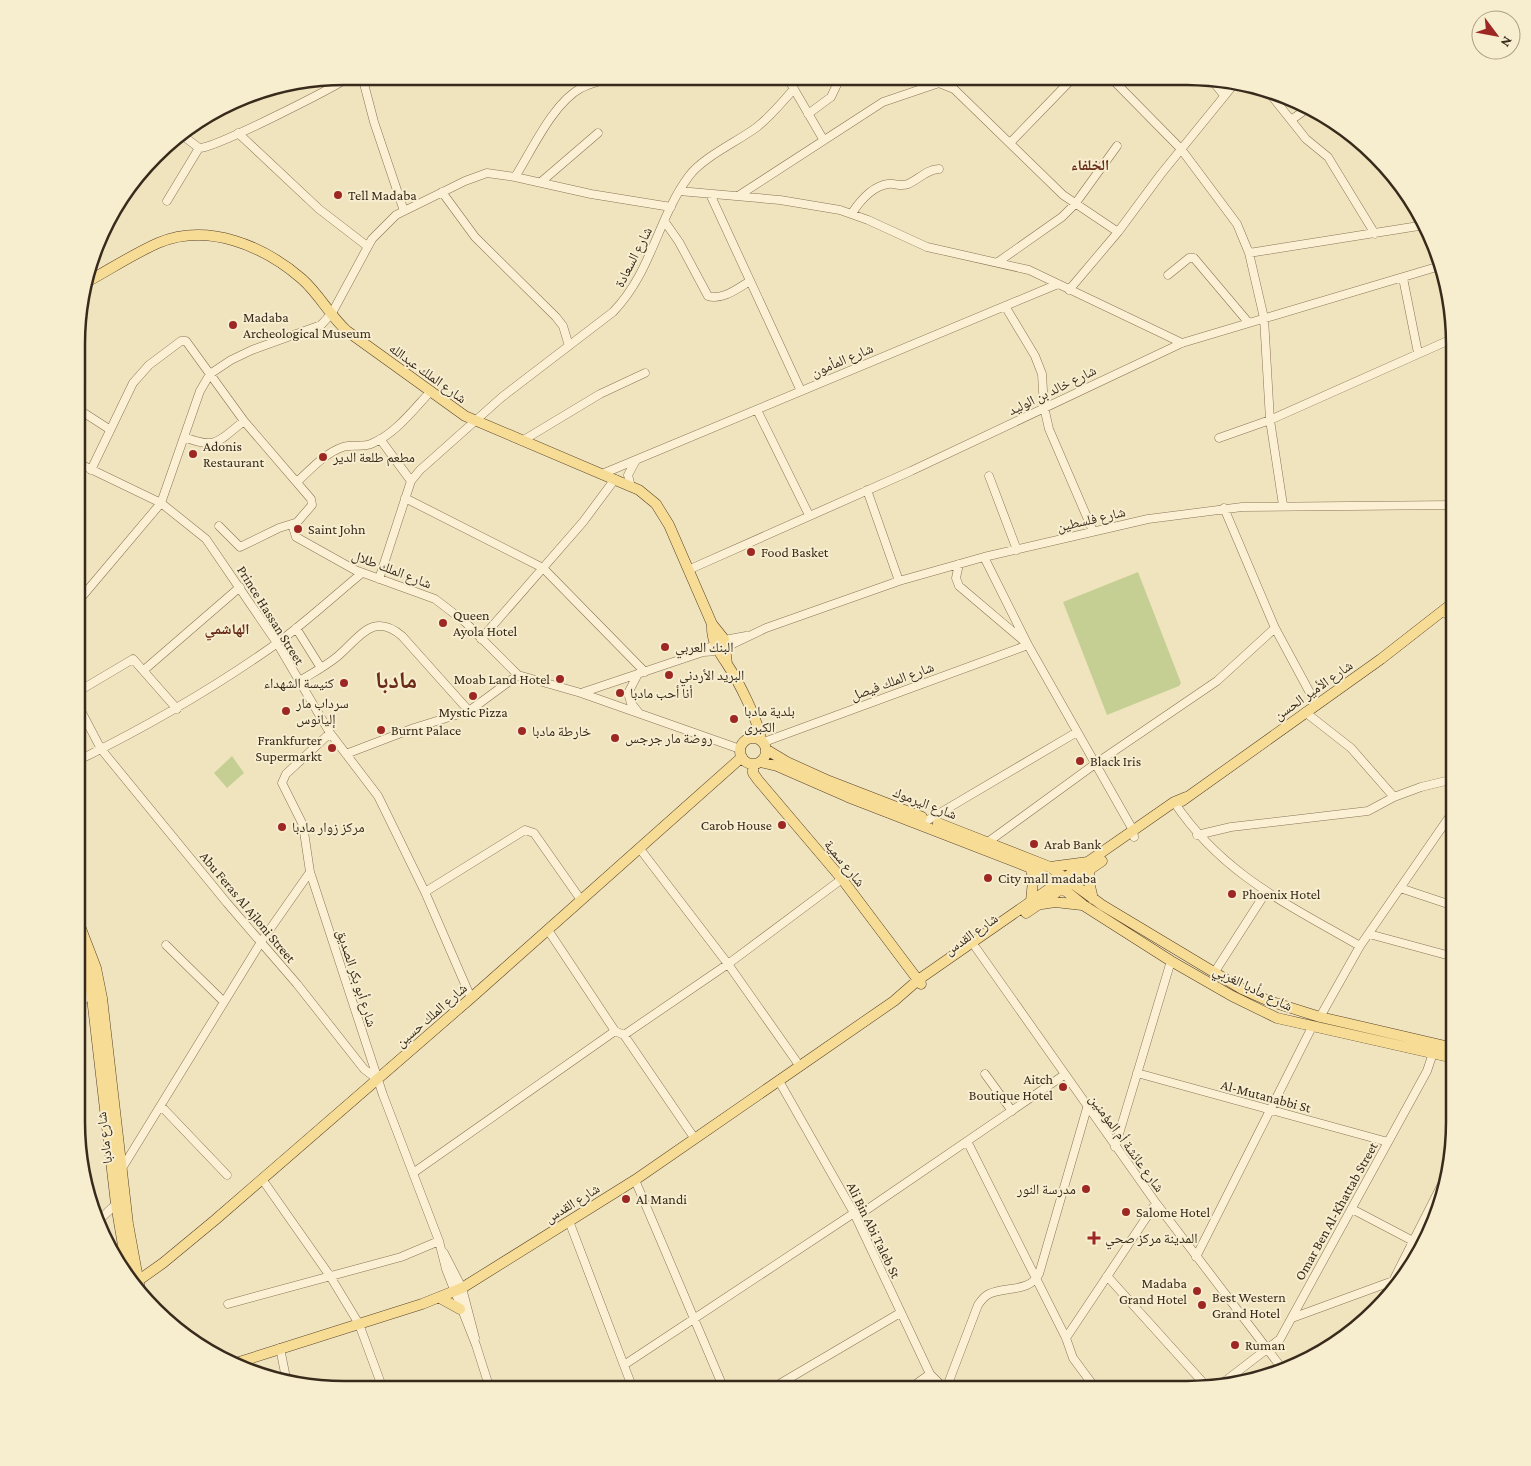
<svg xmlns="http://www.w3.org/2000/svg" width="1531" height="1466" viewBox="0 0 1531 1466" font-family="'Crimson Pro','Noto Naskh Arabic',serif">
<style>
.green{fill:#c6cf93}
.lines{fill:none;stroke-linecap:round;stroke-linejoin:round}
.minor-casing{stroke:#8a7456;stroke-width:9}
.major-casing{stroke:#58422b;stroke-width:11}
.minor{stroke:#fbf0d3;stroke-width:8}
.major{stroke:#f6dc94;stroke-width:10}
.poi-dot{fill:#9d2723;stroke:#f7edcf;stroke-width:2}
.labels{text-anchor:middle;stroke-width:4;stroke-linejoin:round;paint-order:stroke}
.poi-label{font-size:14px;fill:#392b1c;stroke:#f7edcf;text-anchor:start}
.street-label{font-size:14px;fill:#392b1c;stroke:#f7edcf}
.neighbourhood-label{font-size:15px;font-weight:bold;fill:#682c19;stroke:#f7edcf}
.town-label{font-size:24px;font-weight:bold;fill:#682c19;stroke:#f7edcf}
.rim{fill:none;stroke:#392b1c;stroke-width:2.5}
</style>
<rect width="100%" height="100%" fill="#f0e4bf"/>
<path class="green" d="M1138,572l43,111 -2,3 -72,29 -44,-113z
M232,756l12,17 -17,15 -13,-15z"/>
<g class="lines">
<g class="minor-casing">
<path id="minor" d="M362,76l12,46 30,89
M787,77l36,62
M1111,78l70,71 56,75 12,29 15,65 6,102 13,85
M1210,78l13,16
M1271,95l35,44 22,18 47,77
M808,114l23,-17 9,-19
M1291,120l17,-12
M238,133l81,76 48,37
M182,135l17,13
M1010,143l63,-65
M199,148c15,1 134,-60 152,-72
M515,177c17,-27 38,-74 66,-89 11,-5 22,-8 33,-11
M541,182l57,-49
M679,191l101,9 60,10 28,10 59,27 102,23 153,73
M442,192l33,45 81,80 7,9 6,20
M710,194l91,197
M738,196l145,-94 56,-19 15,6 109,106 55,37
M167,201l32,-53
M852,213c8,-12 21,-27 36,-29 7,-1 12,3 20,0 10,-4 19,-15 31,-15
M665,222l14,20 29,54c14,5 30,-8 42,-15
M1249,253l176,-28
M998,262l64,-45 13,-13 42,-58
M1168,275l21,-17h5l54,64
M1403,278l15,75
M1069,290l49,-58 43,-58 74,-91
M1005,306l30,50 7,18 2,33 5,22 44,102
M757,410l52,105
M81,411l28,18
M184,437c33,13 34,4 60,-16
M1219,438l51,-18 184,-82
M380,439l31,42
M522,441l78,-47 45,-21
M80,464l81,39 45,36 71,104 53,90 48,63 47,96 46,106
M91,470l42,-87 16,-18 32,-24h5l58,80 67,78 1,6 -19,22 3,10 59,33 80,29 30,23 53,53 63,18 159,56
M602,474l456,-190
M989,476l28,74
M297,482c13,-12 28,-29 46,-35 10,-3 21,1 30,-4 23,-10 41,-34 57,-51
M631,487l-3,-12 8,-15
M867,490l32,91
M405,498l138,70 102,104
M1224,508l51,120 41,76
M219,526l21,21 39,-19 16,-5
M984,557l44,88 105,185 1,7
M959,564l-3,14 3,8 66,56
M688,570l223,-99 271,-128 258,-77
M379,579l32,-98 9,-11 82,-73 111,-85c39,-40 44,-93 76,-136 14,-19 48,-34 68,-49 14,-11 25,-25 37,-38
M80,599l81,-96 39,-112 10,-17 21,-14 21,-10 69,-25 11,-12 40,-74 24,-24 69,-34 22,-8 28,4 76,17 80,13
M1441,612l13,3
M296,628l25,40
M481,639l102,-117 32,-43
M703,652l16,-11 27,-5
M144,670l96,-83
M638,674l-10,19 3,10 8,10
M298,682c13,-8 28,-16 40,-26 21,-18 35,-45 64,-20l67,75
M79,691l54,-32 44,50
M581,693l122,-41 15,-1 48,-23 133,-47 85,-24 164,-38 94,-12 212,-2
M79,707l22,42 126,154 70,81 67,85 13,10
M1305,712l46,36 43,49
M330,733l-44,41 -4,9 21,42 7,47 73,223 56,146 7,28 30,76 14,44
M764,742l264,-97
M346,754l68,-26 55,-17 49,-36
M79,760c69,-34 135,-72 197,-116 30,-22 58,-48 86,-71
M1174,802c48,72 113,102 186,144
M928,820l149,-88
M1197,835l34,-8 137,-16 26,-14 27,-10 33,-8
M988,842l107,-78 122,-83 58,-53
M640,849l88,115 71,101
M1400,888l54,18
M425,892l100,-62 9,3 47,67
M548,930l67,101 9,4 71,104
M1369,934l85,23
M166,945l58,57
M976,948l180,255 128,168
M1214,973l52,-81
M78,1008l13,-19
M1320,1017l40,-71 94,-136
M624,1035l104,-71 114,-85
M1137,1073l251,69
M985,1074l27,37
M779,1081l75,132 76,161 15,15
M161,1106l66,69
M968,1143l98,195 7,20 23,31
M1115,1147l56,-186
M121,1170l140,-228 49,-70
M413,1173l202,-142
M262,1179l68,97 29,48 24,65
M635,1180l89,209
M1352,1209l61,32
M856,1217l208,-142
M569,1221l64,168
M96,1223l20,-19
M444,1253l18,35 13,50
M1196,1257l116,-230
M1107,1276l101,112
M1391,1294l2,-13 49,-97
M228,1304l173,-47 38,-16
M1292,1318l101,-37
M1066,1338l90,-135
M280,1348l6,30
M624,1365l230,-152
M1220,1385l60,-46 147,-268 6,-18
M771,1389l129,-76
M909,1389l21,-15
M946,1389l32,-84c3,-4 6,-9 11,-11 16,-8 40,-1 50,-20l48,-166"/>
</g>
<g class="major-casing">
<path id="major" d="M85,283c24,-13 48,-29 73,-40 50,-21 106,3 144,36 18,16 28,37 45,52l118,85 174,74 17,14 13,21 43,99c-1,16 6,27 15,40 12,18 30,54 34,75
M712,624l12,15 3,25
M740 751a13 13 0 1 1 26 0a13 13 0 1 1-26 0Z
M767,750l20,12 42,19 93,36
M760,762l17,4 71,31 183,71 25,15 27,22 88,56 61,35 45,22 177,40
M753,764v9l5,7 84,99 79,105
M1182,801l199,-142 73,-57
M938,823l112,44 52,38 140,84 27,12 51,16 134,31
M1050,867l38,-5
M1031,868l2,13 -2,20
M1089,870v12l4,17
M1042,904l13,-2 27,3
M1026,913l76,-52
M78,921l18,47 6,30 26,226 13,71
M78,945l6,14 7,30 25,215 13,77
M132,1285l31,-22 52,-43 256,-222 271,-241
M440,1298l20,11
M233,1364l189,-60 40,-16 173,-108 259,-179 24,-21 256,-178 12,-5"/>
</g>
<use href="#minor" class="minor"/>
<use href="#major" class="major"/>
</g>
<g class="poi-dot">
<circle cx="338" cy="195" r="5"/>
<circle cx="233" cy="325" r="5"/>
<circle cx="193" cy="454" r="5"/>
<circle cx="323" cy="457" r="5"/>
<circle cx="298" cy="529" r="5"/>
<circle cx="751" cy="552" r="5"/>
<circle cx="443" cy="623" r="5"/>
<circle cx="665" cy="647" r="5"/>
<circle cx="669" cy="675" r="5"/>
<circle cx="560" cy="679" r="5"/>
<circle cx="344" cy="683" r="5"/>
<circle cx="620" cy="693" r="5"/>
<circle cx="473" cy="696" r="5"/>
<circle cx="286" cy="711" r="5"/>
<circle cx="734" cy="719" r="5"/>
<circle cx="381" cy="730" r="5"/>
<circle cx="522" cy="731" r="5"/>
<circle cx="615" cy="738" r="5"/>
<circle cx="332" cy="748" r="5"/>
<circle cx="1080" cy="761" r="5"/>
<circle cx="782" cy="825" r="5"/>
<circle cx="282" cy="827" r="5"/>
<circle cx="1034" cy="844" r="5"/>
<circle cx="988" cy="878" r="5"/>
<circle cx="1232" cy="894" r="5"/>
<circle cx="1063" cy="1087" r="5"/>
<circle cx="1086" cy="1189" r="5"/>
<circle cx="626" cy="1199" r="5"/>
<circle cx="1126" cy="1212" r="5"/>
<path d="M1091.5 1230.5h5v5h5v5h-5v5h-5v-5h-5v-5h5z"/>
<circle cx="1197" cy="1291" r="5"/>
<circle cx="1202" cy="1305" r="5"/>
<circle cx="1235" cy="1345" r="5"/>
</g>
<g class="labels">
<g class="poi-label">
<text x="348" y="200">Tell Madaba</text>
<text x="243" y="322">Madaba<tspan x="243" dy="16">Archeological Museum</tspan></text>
<text x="203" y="451">Adonis<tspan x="203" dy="16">Restaurant</tspan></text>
<text x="333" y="462">مطعم طلعة الدير</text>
<text x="308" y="534">Saint John</text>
<text x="761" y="557">Food Basket</text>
<text x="453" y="620">Queen<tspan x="453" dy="16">Ayola Hotel</tspan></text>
<text x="675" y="652">البنك العربي</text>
<text x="679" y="680">البريد الأردني</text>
<text x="550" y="684" text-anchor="end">Moab Land Hotel</text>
<text x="334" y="688" text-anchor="end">كنيسة الشهداء</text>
<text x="630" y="698">أنا أحب مادبا</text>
<text x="296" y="708">سرداب مار<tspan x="296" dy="16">إليانوس</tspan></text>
<text x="744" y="716">بلدية مادبا<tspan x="744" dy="16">الكبرى</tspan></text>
<text x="473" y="717" text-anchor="middle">Mystic Pizza</text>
<text x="391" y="735">Burnt Palace</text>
<text x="532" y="736">خارطة مادبا</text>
<text x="625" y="743">روضة مار جرجس</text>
<text x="322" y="745" text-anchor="end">Frankfurter<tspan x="322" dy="16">Supermarkt</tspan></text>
<text x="1090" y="766">Black Iris</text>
<text x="772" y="830" text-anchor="end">Carob House</text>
<text x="292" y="832">مركز زوار مادبا</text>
<text x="1044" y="849">Arab Bank</text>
<text x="998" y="883">City mall madaba</text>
<text x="1242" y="899">Phoenix Hotel</text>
<text x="1053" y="1084" text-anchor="end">Aitch<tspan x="1053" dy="16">Boutique Hotel</tspan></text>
<text x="1076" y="1194" text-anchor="end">مدرسة النور</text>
<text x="636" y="1204">Al Mandi</text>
<text x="1136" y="1217">Salome Hotel</text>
<text x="1105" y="1243">المدينة مركز صحي</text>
<text x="1187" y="1288" text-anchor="end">Madaba<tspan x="1187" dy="16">Grand Hotel</tspan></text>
<text x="1212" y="1302">Best Western<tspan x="1212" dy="16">Grand Hotel</tspan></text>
<text x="1245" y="1350">Ruman</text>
</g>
<g class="street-label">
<text transform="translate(633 257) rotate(-63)" y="5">شارع السعادة</text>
<text transform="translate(842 360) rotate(-23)" y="5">شارع المأمون</text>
<text transform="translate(428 373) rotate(36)" y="5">شارع الملك عبدالله</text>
<text transform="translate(1052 390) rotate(-26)" y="5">شارع خالد بن الوليد</text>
<text transform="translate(1091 519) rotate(-13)" y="5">شارع فلسطين</text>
<text transform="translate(392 569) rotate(21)" y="5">شارع الملك طلال</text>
<text transform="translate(271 615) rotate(58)" y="5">Prince Hassan Street</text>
<text transform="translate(892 681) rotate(-20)" y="5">شارع الملك فيصل</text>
<text transform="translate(1313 690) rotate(-35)" y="5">شارع الأمير الحسن</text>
<text transform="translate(925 803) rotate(21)" y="5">شارع اليرموك</text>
<text transform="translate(845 863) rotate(51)" y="5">شارع سمية</text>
<text transform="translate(248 907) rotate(50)" y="5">Abu Feras Al Ajloni Street</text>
<text transform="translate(971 934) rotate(-35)" y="5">شارع القدس</text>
<text transform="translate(357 978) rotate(72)" y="5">شارع أبو بكر الصديق</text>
<text transform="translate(1253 988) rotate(26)" y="5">شارع مأدبا الغربي</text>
<text transform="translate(431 1015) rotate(-41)" y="5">شارع الملك حسين</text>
<text transform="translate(1266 1096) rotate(15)" y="5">Al-Mutanabbi St</text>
<text transform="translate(104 1138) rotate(-97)" y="5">شارع مادبا</text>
<text transform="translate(1127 1143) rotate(54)" y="5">شارع عائشة أم المؤمنين</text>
<text transform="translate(572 1203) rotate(-32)" y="5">شارع القدس</text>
<text transform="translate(1336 1211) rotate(-61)" y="5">Omar Ben Al-Khattab Street</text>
<text transform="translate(874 1230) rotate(64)" y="5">Ali Bin Abi Taleb St</text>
</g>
<g class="neighbourhood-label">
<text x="1090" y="170">الخلفاء</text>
<text x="227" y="634">الهاشمي</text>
</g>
<g class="town-label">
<text x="396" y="688">مادبا</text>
</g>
</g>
<path d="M0 0H1531V1466H0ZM344 85H1187A259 259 0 0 1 1446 344V1122A259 259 0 0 1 1187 1381H344A259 259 0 0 1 85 1122V344A259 259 0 0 1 344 85Z" fill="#f7edcf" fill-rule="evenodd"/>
<path class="rim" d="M344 85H1187A259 259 0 0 1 1446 344V1122A259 259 0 0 1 1187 1381H344A259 259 0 0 1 85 1122V344A259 259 0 0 1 344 85Z"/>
<g transform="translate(1496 35) rotate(122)"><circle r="24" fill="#f7edcf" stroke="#ab9f87"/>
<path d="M0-4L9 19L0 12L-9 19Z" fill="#9d2723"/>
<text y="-8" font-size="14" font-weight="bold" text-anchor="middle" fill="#392b1c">N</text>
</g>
</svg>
